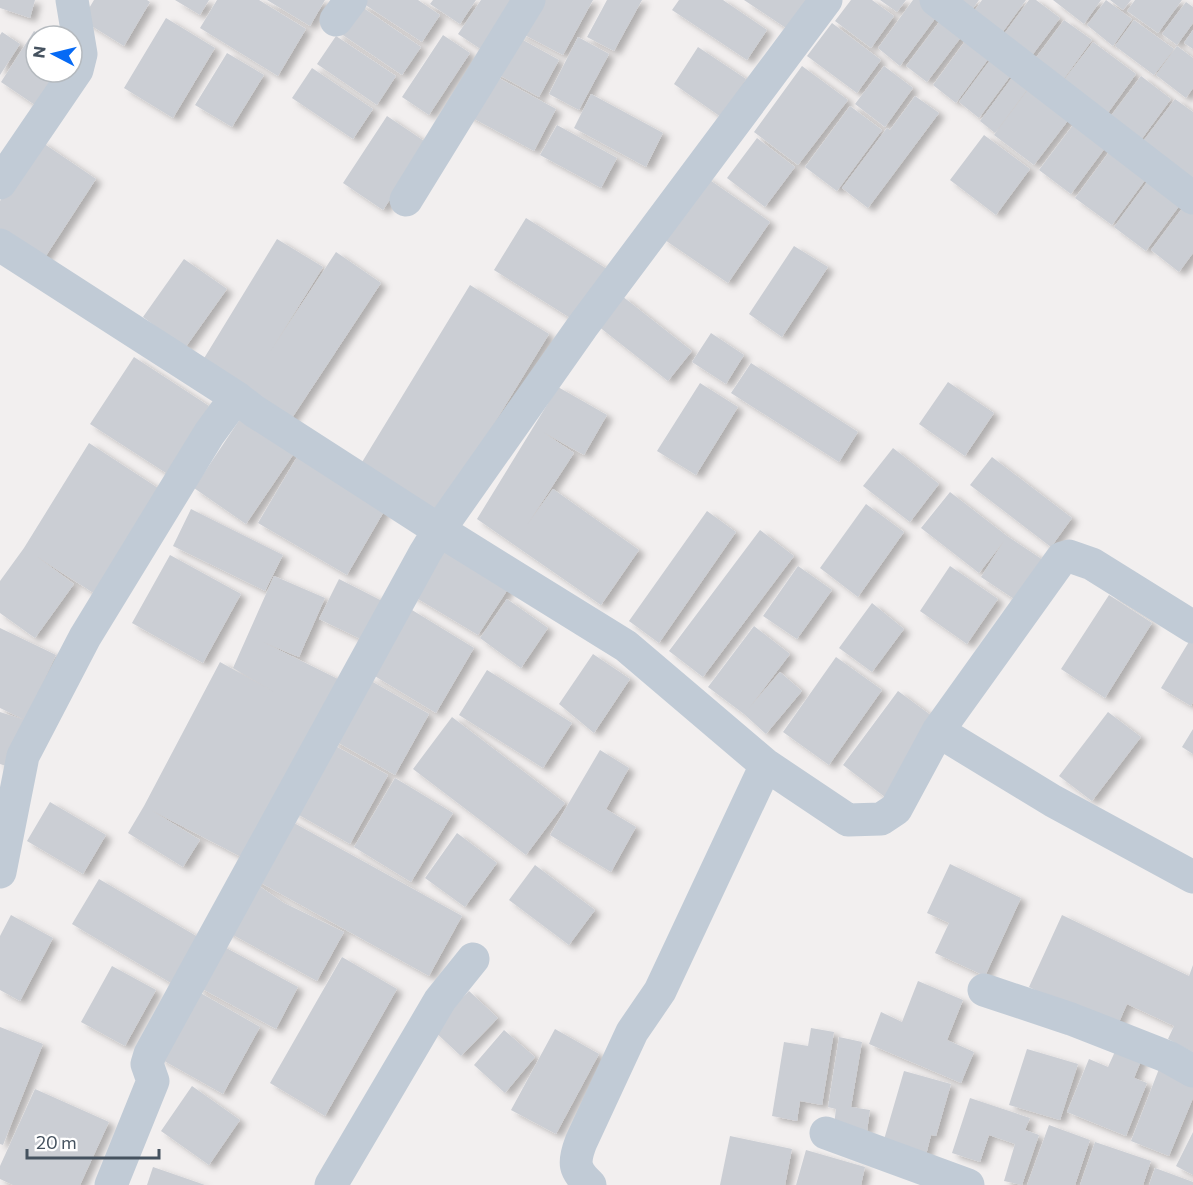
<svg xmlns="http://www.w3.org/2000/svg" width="1193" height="1185" viewBox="0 0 1193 1185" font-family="Commissioner,sans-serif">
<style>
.building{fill:#cbced4;filter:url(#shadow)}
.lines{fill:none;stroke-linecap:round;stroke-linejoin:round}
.minor{stroke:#c1cbd6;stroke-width:33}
</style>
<defs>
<filter id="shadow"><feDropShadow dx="6" dy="4" stdDeviation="3" flood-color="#0004"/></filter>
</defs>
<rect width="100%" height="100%" fill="#f2efef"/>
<path class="building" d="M0,0h35l-5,18 -30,-10z
M94,0h53l3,2 -26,44 -42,-26z
M175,0h34l-9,15z
M217,0h42l47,29 -28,47 -78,-48z
M267,0h58l-15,26z
M367,0h51l22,15 -18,27 -58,-38z
M433,0h43l-16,24 -30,-20z
M481,0h38l-34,52 -27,-18z
M536,0h57l-30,55 -44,-23z
M607,0h35l-28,51 -27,-14z
M679,0h44l44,30 -20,30 -75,-50z
M744,0h74l-23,34z
M851,0h21l22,16 -23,32 -36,-27z
M880,0h26l-9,12z
M913,0h12l15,12 -40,54 -22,-18z
M948,0h31l-11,15z
M982,0h44l-30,41 -28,-21z
M1029,0h7l24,18 -33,44 -28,-21z
M1053,0h48l-17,24z
M1106,0l26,19 -19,27 -26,-21z
M1110,0h21l-8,10z
M1135,0h47l-24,33 -31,-22z
M1186,2l7,5v16l-16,22 -15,-11z
M356,3l65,44 -19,28 -65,-44z
M946,13l22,15 -41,54 -21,-16z
M166,18l49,30 -42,70 -49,-30z
M1064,20l28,20 -32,44 -28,-21z
M1134,20l40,29 -20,26 -39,-29z
M832,23l49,37 -24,33 -50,-37z
M1193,30v19l-9,-6z
M34,31l8,5h-6v36h20l-21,33 -34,-23z
M2,32l18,12 -20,31v-40z
M971,33l23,18 -38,52 -23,-18z
M512,34l47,26 -20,37 -47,-26z
M443,35l27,18 -41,62 -27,-18z
M336,36l60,40 -19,29 -60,-41z
M578,37l31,17 -30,56 -30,-16z
M1093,42l43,32 -31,43 -44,-33z
M1177,46l16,12v30l-7,10 -30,-23z
M698,47l48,32 -25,38 -47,-33z
M997,51l20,16 -38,51 -20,-16z
M227,53l37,22 -32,52 -37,-22z
M802,66l46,34 -50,65 -44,-33z
M884,66l29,22 -28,39 -30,-23z
M312,68l61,41 -20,30 -61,-41z
M1017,71l15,12 -37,50 -15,-12z
M488,72l68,37 -22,42 -69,-37z
M1141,76l30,23 -33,45 -31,-23z
M1033,83l40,31 -39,51 -40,-30z
M591,94l72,39 -17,34 -72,-39z
M915,96l24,17 -71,95 -26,-20 45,-60 3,2z
M1175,99l18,13v69l-52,-37z
M850,106l32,24 -45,61 -32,-24z
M387,116l40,27 -44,67 -40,-27z
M1079,117l32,23 -40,54 -32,-24z
M557,125l60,33 -16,30 -61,-33z
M984,135l46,34 -34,46 -46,-35z
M757,138l38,29 -30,40 -38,-29z
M40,141l56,38 -56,86 -40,-27v-37z
M1115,144l36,28 -39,53 -37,-27z
M1153,174l32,24 -39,53 -32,-24z
M704,176l66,46 -42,61 -66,-45z
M1190,198l3,2v53l-14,19 -28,-22z
M526,218l81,51 -32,52 -81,-51z
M277,239l46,28 -53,85 66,-100 45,31 -95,144 -83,-67z
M794,246l34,21 -46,70 -33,-23z
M184,259l43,30 -42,59 -42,-31z
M470,285l79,49 -114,186 -79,-48z
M622,296l70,55 -24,30 -70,-55z
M711,333l33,22 -18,29 -34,-22z
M134,357l75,49 -43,67 -76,-49z
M751,363l107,69 -19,30 -108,-69z
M948,382l46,31 -29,43 -46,-32z
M700,383l38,24 -42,68 -39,-24z
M558,387l49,28 -23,40 -41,-23 31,21 -47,72 26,-36 86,61 -38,55 -124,-86z
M242,416l53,36 -49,72 -52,-36z
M89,443l72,47 -66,104 -59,-38 38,28 -39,54 -35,-25v-32l24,-33z
M893,448l46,36 -29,38 -47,-36z
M297,457l89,51 -39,67 -89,-52z
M992,457l80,61 -21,29 -81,-62z
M950,492l57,44 42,28 -26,41 -42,-28 23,-36 -25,32 -58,-45z
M866,504l38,28 -46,65 -38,-29z
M191,509l92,46 -18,36 -92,-45z
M707,511l29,21 -77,111 -30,-22z
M760,530l34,26 -91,121 -34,-26z
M438,542l72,44 -32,49 -70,-42z
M170,555l71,39 -38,69 -71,-40z
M798,566l34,24 -35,49 -34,-23z
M950,566l48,33 -31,45 -47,-33z
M274,576l51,22 -26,59 -36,-15 77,38 -93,180 -96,-50 49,30 -17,27 -55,-34 16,-27 76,-144 56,31 -43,-25z
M339,579l47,24 -19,39 -48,-23z
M1109,595l43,28 -47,75 -44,-29z
M507,599l41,29 -27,40 -41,-30z
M872,603l32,26 -32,43 -33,-24z
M412,610l62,38 -38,65 -63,-38z
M754,626l36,28 -41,54 31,-36 22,19 -36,43 -22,-20 -36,-27z
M0,628l56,27 -31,65 -16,47 -9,-3v-52l25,8 -25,-12z
M1193,635v67l-2,4 -30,-18z
M593,654l37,25 -36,54 -35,-29z
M836,657l46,33 -53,75 -46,-33z
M487,670l85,53 -29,45 -84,-53z
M364,677l65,37 -34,61 -65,-37z
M898,691l42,31 -55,75 -42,-32z
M1108,712l33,25 -49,64 -33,-25z
M452,717l113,86 -39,52 -113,-86z
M1193,729v25l-11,-7z
M330,743l58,32 -38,69 -58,-33z
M600,750l29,18 -23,41 30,18 -25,45 -61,-37z
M395,778l58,35 -42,69 -57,-35z
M50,802l56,33 -23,39 -56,-33z
M285,818l177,98 -33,60 -177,-98z
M457,833l40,30 -32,44 -40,-29z
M950,864l71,34 -36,78 -50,-23 14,-30 -22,-10z
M535,865l60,45 -26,35 -60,-45z
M99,879l99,58 -27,46 -99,-59z
M252,881l32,22 60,29 -27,49 -93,-51z
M11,915l42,23 -33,63 -20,-11v-54z
M1062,915l127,61 4,-11v87l-25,-13 6,-13 -47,-22 -11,25 -87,-42z
M217,943l81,44 -22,42 -81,-44z
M342,957l55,32 -72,127 -55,-33z
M112,966l44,24 -31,56 -44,-24z
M918,981l45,19 -16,40 27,12 -13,31 -92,-39 12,-32 21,10z
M197,991l63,36 -37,67 -64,-36z
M469,991l29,27 -37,38 -29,-27z
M0,1027l43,17 -40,101 -3,-1z
M811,1028l23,4 -12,73 -22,-4 -3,20 -25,-5 12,-74 24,4z
M555,1029l44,25 -43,80 -45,-24z
M504,1030l31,27 -30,36 -31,-28z
M839,1037l23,5 -11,65 19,3 -3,21 -33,-6 2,-16 -8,-2z
M1118,1045l25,11 -9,22 13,5 -21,53 -59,-24 22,-53 19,8z
M1027,1049l51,15 -18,56 -51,-15z
M1159,1069l34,14v15l-24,58 -38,-15z
M904,1071l47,13 -15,52 -5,-1 -5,20 -43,-12z
M192,1086l48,34 -31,45 -48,-34z
M35,1089l74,33 -29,63h-67l-13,-6v-13z
M970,1098l60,20 -5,12 14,5 -17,50 -18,-4 11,-37 -26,-9 -9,27 -28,-9z
M1049,1125l41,15 -15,45h-48z
M1193,1132v43l-17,-9z
M730,1136l62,13 -7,36h-65z
M1095,1142l56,19 -8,24h-63z
M806,1150l59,17 -4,18h-65z
M153,1167l52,18h-58z
M1155,1168l38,14v3h-44z"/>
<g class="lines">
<path class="minor" d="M936,0l257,198
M336,20l15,-20
M0,183l77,-113 4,-16 -9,-54
M406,200l123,-200
M0,245l236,152
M938,731l124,-173 7,-2 23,8 101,63
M0,872l23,-116 62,-119 124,-203 27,-37 18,14 185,119 187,116 140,119 82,55 33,-1 15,-10 42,-78 115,70 140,76
M984,990l87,29 97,38 25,14
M826,1133l142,52
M111,1185l42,-104 -6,-17 3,-10 275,-501 14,-23 143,-203 244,-327
M331,1185l109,-185 33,-41
M590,1185c-16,-15 -17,-22 -9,-43l51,-110 28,-41 106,-226"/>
</g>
<g transform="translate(54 54) rotate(277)"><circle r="28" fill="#ffffff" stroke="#b5babf" stroke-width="1.5"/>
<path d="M0-4.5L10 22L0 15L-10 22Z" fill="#066af5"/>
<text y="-9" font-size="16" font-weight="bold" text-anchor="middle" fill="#45525f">N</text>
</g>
<path d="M27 1149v9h132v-9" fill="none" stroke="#45525f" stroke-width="3"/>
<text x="36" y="1149" font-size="18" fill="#45525f" stroke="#ffffff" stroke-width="4.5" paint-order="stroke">20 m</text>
</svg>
